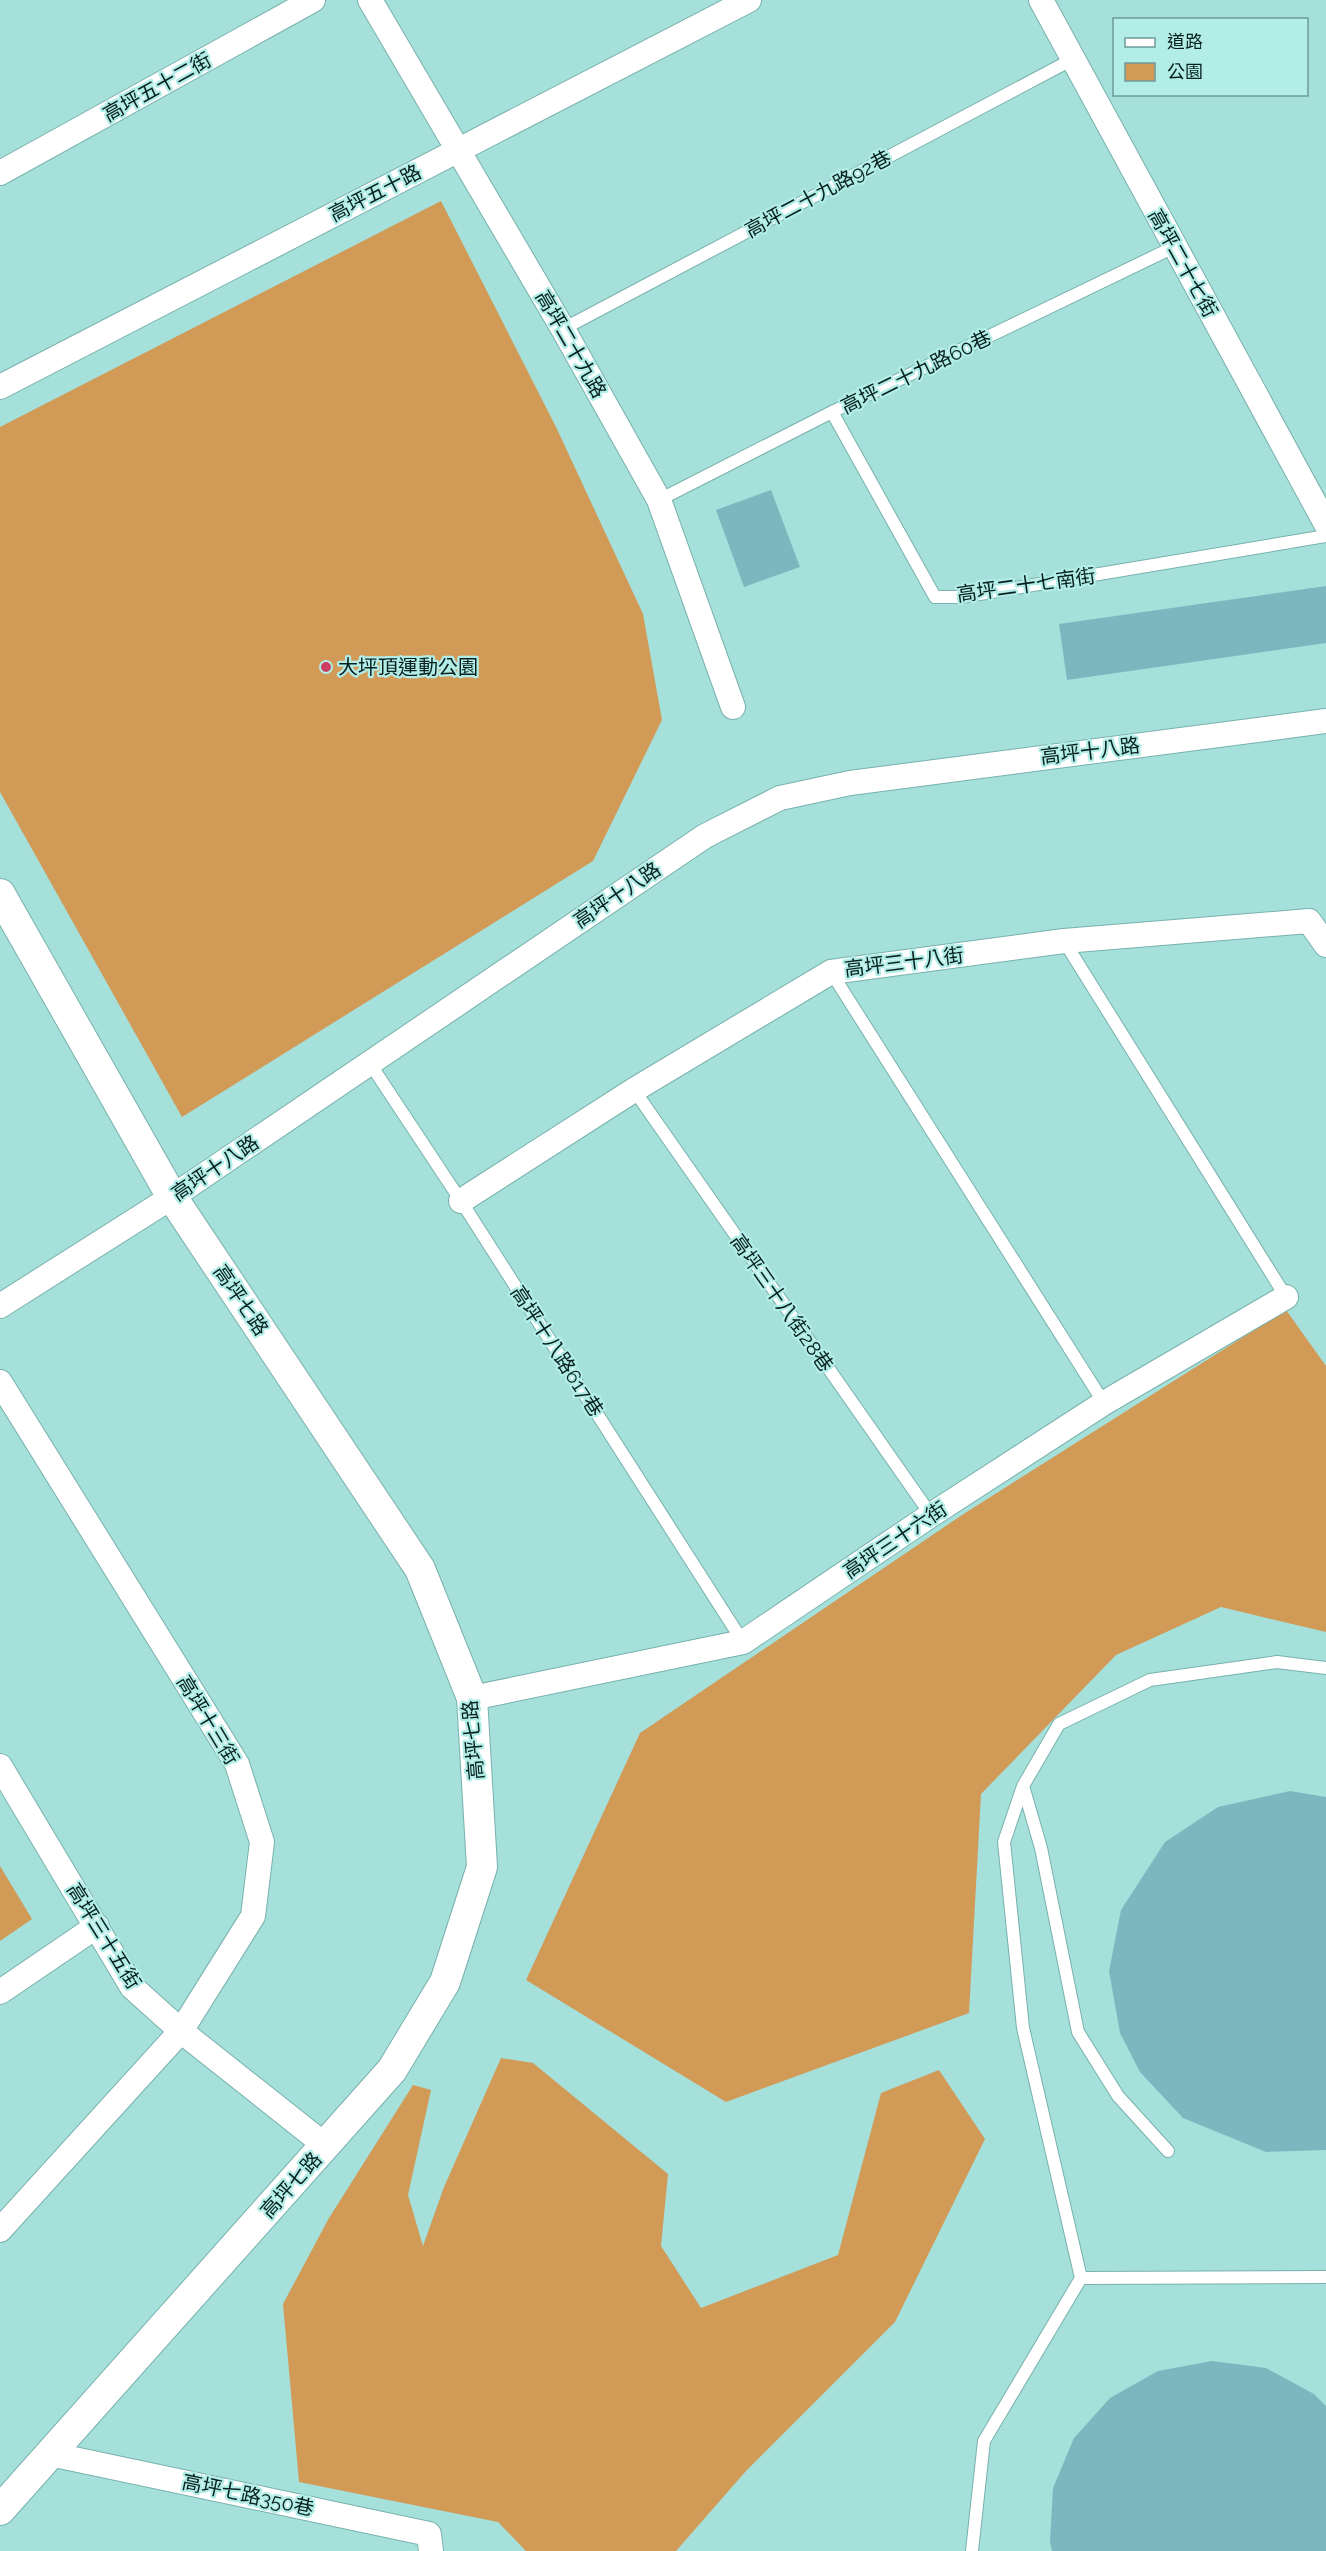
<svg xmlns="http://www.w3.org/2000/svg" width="1326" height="2551" viewBox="0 0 1326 2551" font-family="Raleway,'Noto Sans TC',sans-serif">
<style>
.green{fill:#d29a57}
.building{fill:#7eb6c0}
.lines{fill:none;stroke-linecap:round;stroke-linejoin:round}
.service-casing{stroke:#78b1ad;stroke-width:14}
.minor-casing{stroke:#78b1ad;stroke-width:26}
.tertiary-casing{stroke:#78b1ad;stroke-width:32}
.service{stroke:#fff;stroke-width:12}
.minor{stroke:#fff;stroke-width:24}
.tertiary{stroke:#fff;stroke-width:30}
.poi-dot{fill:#cd3e62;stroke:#b2ede8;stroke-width:2}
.labels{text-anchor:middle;stroke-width:4.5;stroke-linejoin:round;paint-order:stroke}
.street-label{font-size:20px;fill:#071f1d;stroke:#b2ede8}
.poi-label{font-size:20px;fill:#071f1d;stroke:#b2ede8;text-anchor:start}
</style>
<rect width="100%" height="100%" fill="#a5e0db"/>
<path class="green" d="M441,201l115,226 87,187 19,106 -69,141 -411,256 -182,-325v-365z
M1286,1310l40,56v266l-105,-25 -105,48 -135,139 -12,219 -243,89 -200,-122 114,-247 322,-218z
M0,1866l32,53 -32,22z
M501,2058l32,5 135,111 -7,72 40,62 137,-53 43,-162 58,-23 46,69 -90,183 -149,149 -70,80h-150l-28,-29 -199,-40 -16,-178 46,-86 84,-133 18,5 -23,105 15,51 21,-59z"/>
<path class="building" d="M771,490l29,77 -56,20 -28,-77z
M1326,586v57l-259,37 -8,-56z
M1290,1791l36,6v353l-60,2 -83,-34 -43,-46 -20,-39 -11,-62 12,-61 44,-68 53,-35z
M1212,2361l54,7 48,26 12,12v145h-274l-2,-9 3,-54 21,-50 36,-40 48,-27z"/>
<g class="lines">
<g class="service-casing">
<path id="service" d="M563,329l510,-270
M832,412l103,185h27l364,-61
M659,500l173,-88 342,-165
M1064,941l222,356
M831,972l273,431
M369,1062l92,139 282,441
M634,1090l297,425
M1326,1668l-49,-6 -127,18 -91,44 -36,62 -19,56 19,186 58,250 245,-1
M1023,1786l18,62 37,184 40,64 50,55
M972,2551l12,-110 97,-163"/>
</g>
<g class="minor-casing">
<path id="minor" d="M370,0l193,329 96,171 74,207
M1041,0l285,524
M0,173l313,-173
M0,387l749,-387
M461,1201l173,-111 197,-118 233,-31 245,-20 17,24
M0,1306l172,-109 533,-361 75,-38 70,-15 476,-62
M0,1382l237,382 25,78 -9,74 -72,115 -181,199
M472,1698l271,-56 188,-127 173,-112 182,-106
M0,1766l132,221 49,44 145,115
M0,1992l97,-66
M50,2454l379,80 2,17"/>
</g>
<g class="tertiary-casing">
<path id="tertiary" d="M0,894l172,303 248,372 52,129 10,169 -37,115 -53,88 -392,440"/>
</g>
<use href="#service" class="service"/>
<use href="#minor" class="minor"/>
<use href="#tertiary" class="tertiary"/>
</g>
<circle class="poi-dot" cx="326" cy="667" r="6"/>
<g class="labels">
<g class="street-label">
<text transform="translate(157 87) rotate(-29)" y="7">高坪五十二街</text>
<text transform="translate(375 193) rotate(-27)" y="7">高坪五十路</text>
<text transform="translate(818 194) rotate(-28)" y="7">高坪二十九路92巷</text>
<text transform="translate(1183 263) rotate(61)" y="7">高坪二十七街</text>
<text transform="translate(571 344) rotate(60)" y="7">高坪二十九路</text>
<text transform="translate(916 372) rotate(-26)" y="7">高坪二十九路60巷</text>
<text transform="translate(1026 585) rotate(-8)" y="7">高坪二十七南街</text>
<text transform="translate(1090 751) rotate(-7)" y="7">高坪十八路</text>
<text transform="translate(617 895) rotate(-34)" y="7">高坪十八路</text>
<text transform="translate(904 962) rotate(-7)" y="7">高坪三十八街</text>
<text transform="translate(215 1168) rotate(-34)" y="7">高坪十八路</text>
<text transform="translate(241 1300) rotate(56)" y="7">高坪七路</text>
<text transform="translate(782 1303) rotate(55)" y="7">高坪三十八街28巷</text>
<text transform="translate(557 1351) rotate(57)" y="7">高坪十八路617巷</text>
<text transform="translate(895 1540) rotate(-34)" y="7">高坪三十六街</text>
<text transform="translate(208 1720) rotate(59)" y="7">高坪十三街</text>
<text transform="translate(473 1740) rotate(-95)" y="7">高坪七路</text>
<text transform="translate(104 1936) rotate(58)" y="7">高坪三十五街</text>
<text transform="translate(291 2185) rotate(-48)" y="7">高坪七路</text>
<text transform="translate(248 2495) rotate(12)" y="7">高坪七路350巷</text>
</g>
<g class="poi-label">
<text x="338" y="674">大坪頂運動公園</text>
</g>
</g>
<rect x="1113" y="18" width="195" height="78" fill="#b2ede8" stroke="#6e9b97" stroke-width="1.5"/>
<rect x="1125" y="38" width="30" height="9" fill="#ffffff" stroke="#6e9b97" stroke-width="1.5"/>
<text x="1167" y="48" font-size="18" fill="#071f1d">道路</text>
<rect x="1125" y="63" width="30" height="18" fill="#d29a57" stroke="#6e9b97" stroke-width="1.5"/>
<text x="1167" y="78" font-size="18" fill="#071f1d">公園</text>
</svg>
